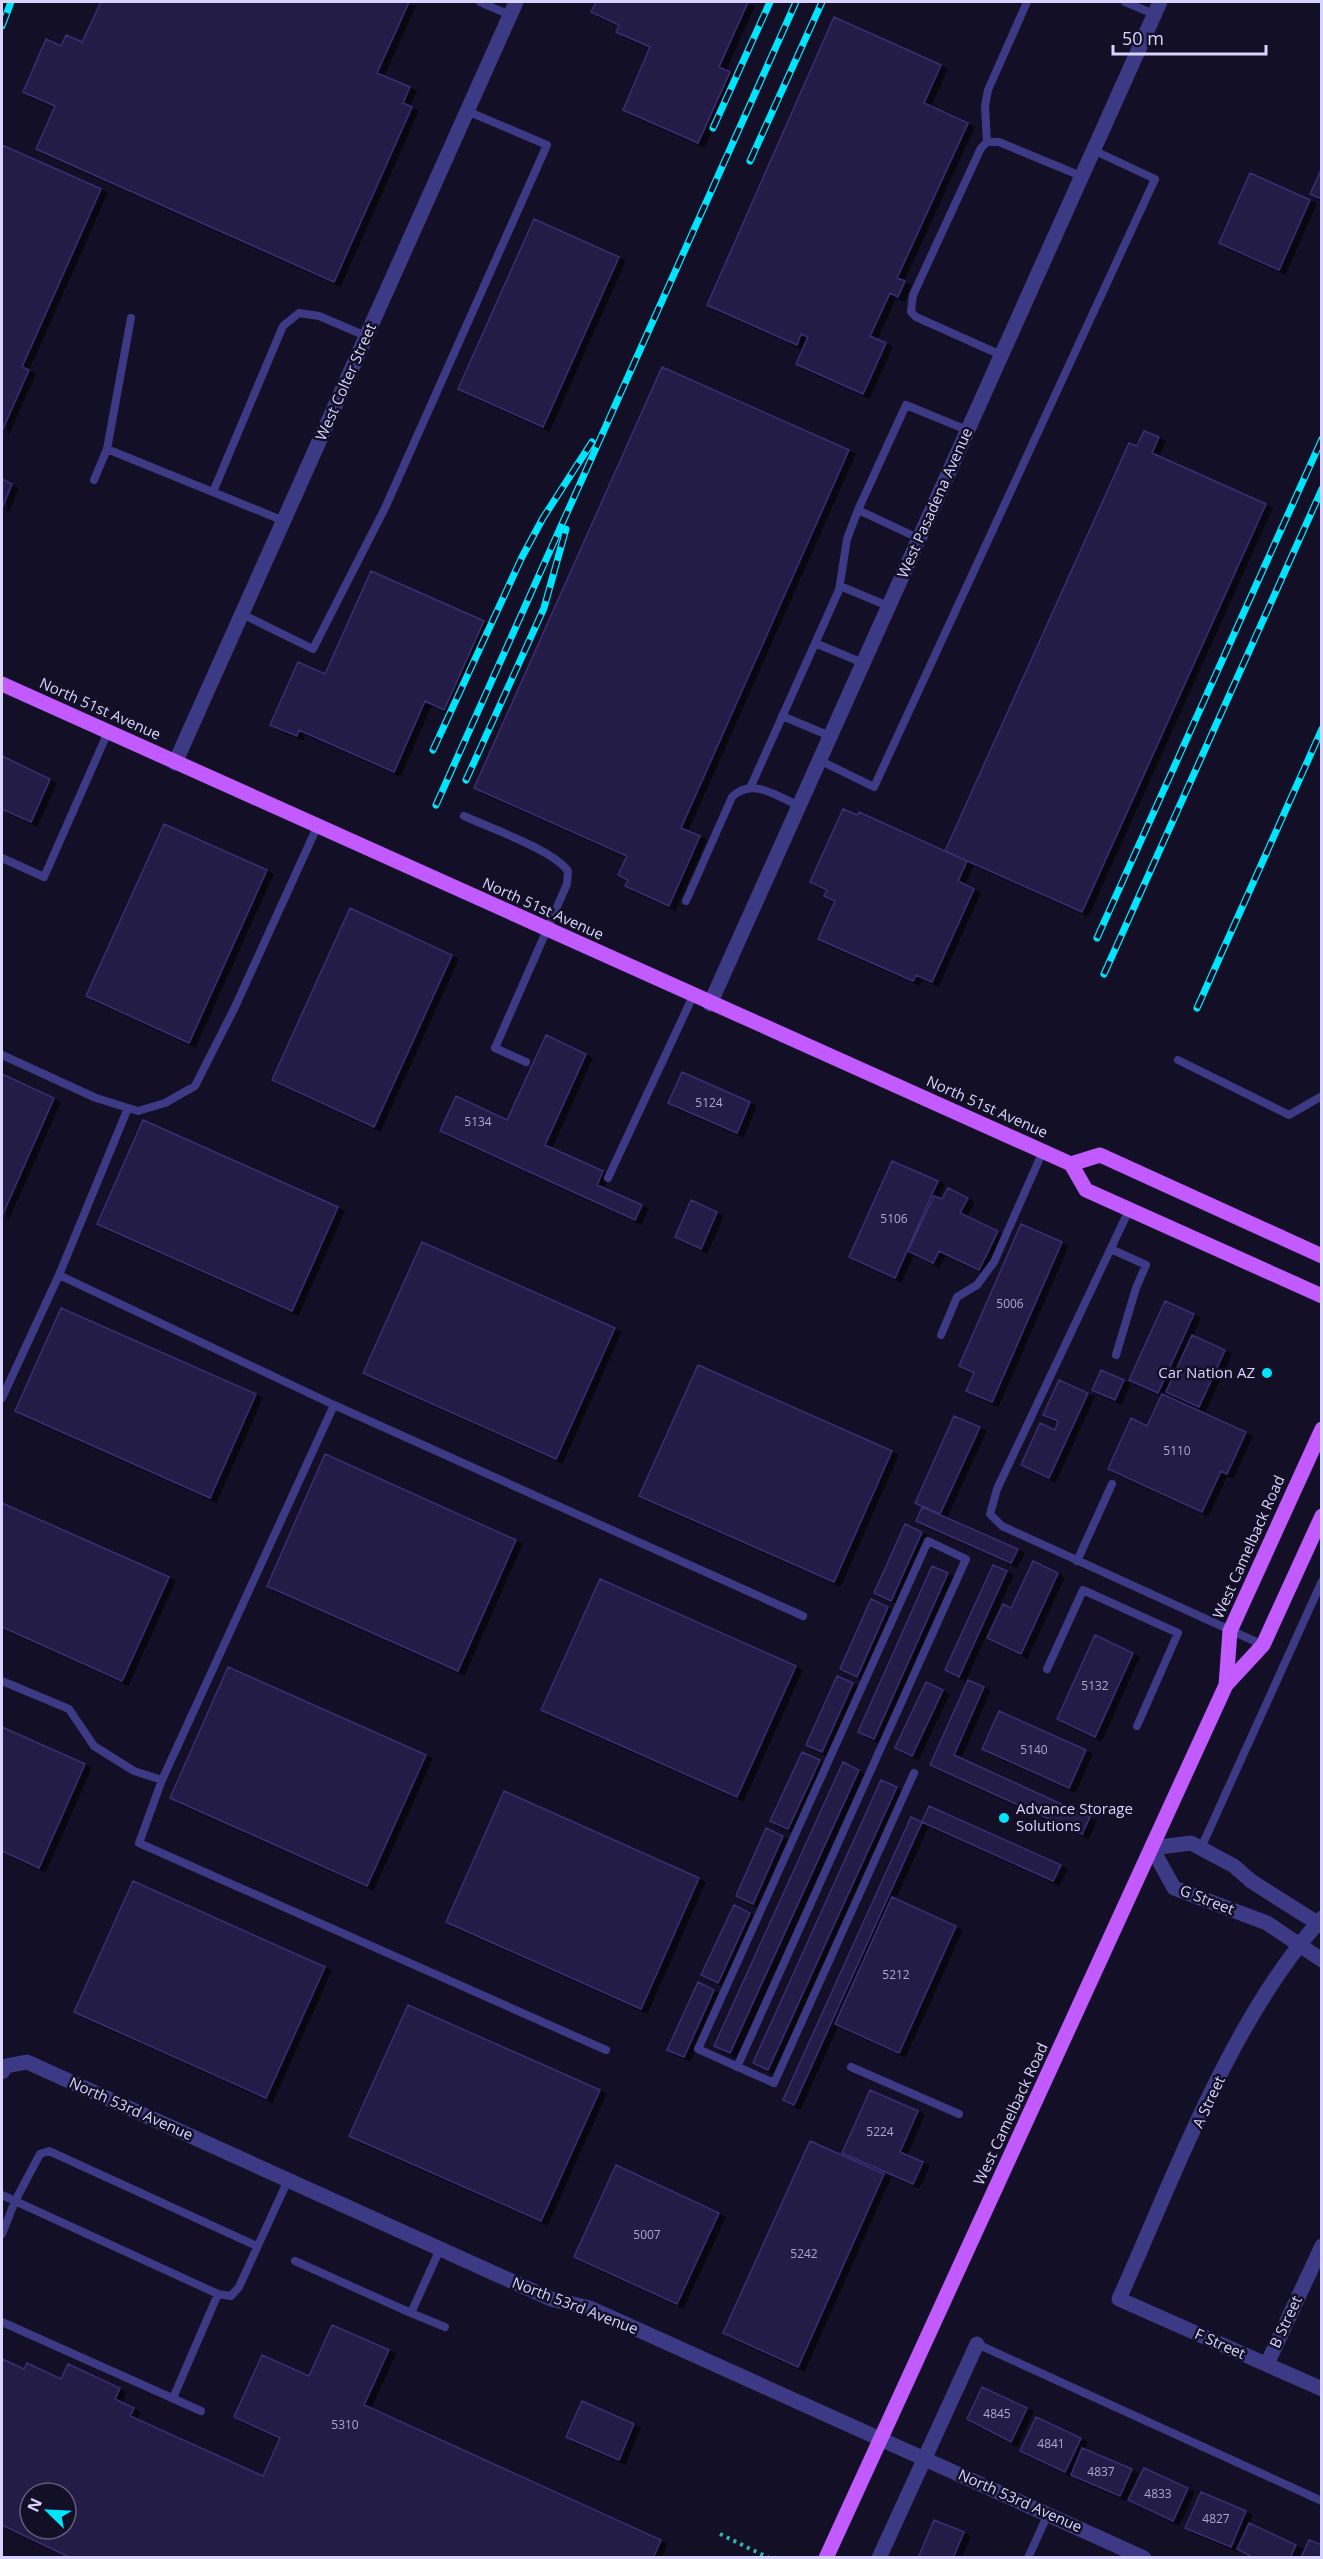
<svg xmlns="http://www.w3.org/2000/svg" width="1323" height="2559" viewBox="0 0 1323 2559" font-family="'Open Sans',sans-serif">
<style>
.building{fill:#241b47;stroke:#3b2d73;stroke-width:1.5;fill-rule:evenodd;filter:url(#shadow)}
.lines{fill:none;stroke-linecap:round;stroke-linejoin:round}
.path{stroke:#2fb8b0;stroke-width:4;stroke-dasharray:3 4.5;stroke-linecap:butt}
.service{stroke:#3d3a85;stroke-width:8}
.minor{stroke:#3d3a85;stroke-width:15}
.primary{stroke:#c25bff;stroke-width:15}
.rail-casing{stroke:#00e5ff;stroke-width:7}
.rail{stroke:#130f26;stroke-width:4.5;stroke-dasharray:14;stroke-linecap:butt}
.poi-dot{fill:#00e5ff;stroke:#130f26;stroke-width:2}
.labels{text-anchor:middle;stroke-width:5;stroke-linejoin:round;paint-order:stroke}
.number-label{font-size:12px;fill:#aca6d1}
.street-label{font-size:15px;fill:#d9d4ff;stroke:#130f26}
.poi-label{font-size:15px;fill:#d9d4ff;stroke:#130f26;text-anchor:end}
</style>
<defs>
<filter id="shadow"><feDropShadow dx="6" dy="4" stdDeviation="0" flood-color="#0009"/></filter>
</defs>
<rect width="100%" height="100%" fill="#130f26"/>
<path class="building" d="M101,2h308l-32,71 33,14 -7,16 9,4 -78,175 -298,-133 19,-43 -32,-14 23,-53 15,7 5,-11 16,7z
M596,2h152l-29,65 11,5 -32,71 -75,-33 27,-63 -34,-15 3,-7 -28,-13z
M834,17l107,48 -17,38 44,20 -71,155 8,3 -7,16 -8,-4 -20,43 16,7 -23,51 -67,-30 12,-27 -7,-3 -4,11 -90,-40z
M2,145l99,44 -79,178 7,3 -27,61z
M1322,168v31l-12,-5z
M1250,173l60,27 -31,70 -60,-27z
M534,219l85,38 -76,170 -85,-38z
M662,367l187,83 -168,378 19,8 -31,70 -44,-20 3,-6 -10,-5 9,-19 -153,-68z
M1144,431l15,6 -7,16 114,51 -184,408 -137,-61 184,-408 8,3z
M2,479l10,5 -10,24z
M371,571l113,50 -40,89 -19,-9 -31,71 -95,-42 -2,6 -27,-11 28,-63 27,12z
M2,756l48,23 -19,43 -29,-13z
M843,809l14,6 2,-3 108,49 -9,20 16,8 -42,93 -16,-7 -3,6 -95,-42 17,-38 -11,-5 3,-6 -17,-8z
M164,824l103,46 -78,173 -103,-47z
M350,908l102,47 -78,172 -102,-47z
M546,1035l40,19 -41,91 58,26 -6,14 45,20 -7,15 -195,-89 16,-35 51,24z
M682,1072l68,30 -13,31 -69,-30z
M2,1074l52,24 -52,118z
M143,1120l195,87 -46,104 -195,-87z
M892,1161l46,20 -43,97 -46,-21z
M948,1188l20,10 -8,15 38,18 -19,39 -40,-19 -6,12 -25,-12 26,-55 8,3z
M691,1200l26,12 -16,37 -26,-12z
M1021,1224l41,18 -70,160 -26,-11 8,-18 -15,-7z
M422,1242l193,86 -59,131 -193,-86z
M1165,1301l29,13 -36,79 -29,-13z
M61,1308l195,86 -46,104 -195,-87z
M1192,1335l33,15 -26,57 -33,-15z
M698,1365l194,86 -58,131 -195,-86z
M1101,1370l23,10 -9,20 -23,-10z
M1059,1380l29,13 -39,85 -28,-13 19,-42 15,7 3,-9 -15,-6z
M1162,1394l84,38 -19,42 -6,-3 -19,41 -94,-43 23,-51 16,8z
M954,1416l26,11 -40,87 -25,-11z
M325,1454l191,86 -58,131 -191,-85z
M2,1503l167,74 -47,104 -120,-54z
M922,1507l96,42 -7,14 -95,-42z
M905,1524l17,8 -31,69 -17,-8z
M1033,1561l25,12 -37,81 -34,-16 16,-34 8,4z
M993,1565l14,6 -48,106 -14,-7z
M932,1566l16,7 -74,166 -16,-7z
M600,1579l196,87 -59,131 -196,-87z
M871,1599l17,8 -31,70 -17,-8z
M1095,1635l38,18 -38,84 -38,-18z
M228,1667l198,88 -59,131 -197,-88z
M837,1676l16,7 -31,69 -16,-7z
M968,1680l16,7 -30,68 136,62 -8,17 -152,-69z
M926,1682l17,8 -31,66 -17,-8z
M999,1711l87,39 -17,38 -87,-39z
M2,1727l83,37 -46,104 -37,-17z
M802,1752l18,8 -32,69 -18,-8z
M843,1762l16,8 -129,283 -16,-7z
M881,1780l16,7 -129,283 -15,-7z
M504,1791l195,87 -58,131 -195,-87z
M929,1806l132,59 -8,16 -131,-59z
M911,1817l11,5 -128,283 -11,-5z
M766,1828l17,8 -30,68 -17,-8z
M133,1881l192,86 -59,131 -192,-86z
M892,1897l64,29 -57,127 -64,-29z
M734,1905l16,8 -32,70 -17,-8z
M698,1982l16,8 -30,67 -17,-7z
M408,2005l192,85 -59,131 -192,-85z
M870,2090l48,21 -18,41 23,10 -10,22 -71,-31z
M810,2141l74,33 -86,193 -75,-34z
M616,2165l103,48 -42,91 -103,-47z
M332,2325l57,25 -25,55 297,135 -8,18h-582l-69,-33v-166l22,10 3,-6 34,16 7,-15 52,24 -5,11 19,9 -4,8 133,60 17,-38 -46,-21 28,-62 47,21zM30,2493h36v36h-36z
M982,2387l45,21 -16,34 -44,-23z
M582,2401l52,23 -15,36 -53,-23z
M1036,2417l45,21 -16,34 -45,-21z
M1082,2448l50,21 -12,27 -49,-21z
M1144,2468l44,20 -15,33 -45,-21z
M1201,2492l45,19 -15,36 -46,-19z
M934,2520l30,12 -11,26h-35z
M1249,2523l47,22 -6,13h-36l-17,-9z
M1309,2540l13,5v13h-21z"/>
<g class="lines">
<path class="path" d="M720,2534l49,24"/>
<path class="service" d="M480,2l30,13
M1125,2l29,12
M987,142l-2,-36 3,-16 39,-88
M1001,355l-85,-38 -5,-5 2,-17 68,-147 6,-6h12l82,34
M107,449l24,-131
M94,480l13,-31 177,72
M213,492l70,-166 16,-13 20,3 47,20
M918,538l-60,-28 48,-105 61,25
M840,586l48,20
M242,614l71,35 72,-141 162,-363 -80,-34
M815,643l48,20
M782,716l48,20
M819,760l55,27 281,-608 -62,-29
M751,786l88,-196 8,-51 11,-29
M464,816c26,12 89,34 104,55l-1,13 -72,164 31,14
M2,858l42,19 64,-145
M686,901l46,-104c20,-20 45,-1 67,9
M2,1055l94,43 42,13 27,-8 30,-17 40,-79 82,-180
M1178,1060l111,55 33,-19
M608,1178l85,-182
M1129,1210l-132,279 -7,25 12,12 261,119
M1111,1249l35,16 -10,23 -20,67
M59,1275l275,130
M941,1335l16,-38 20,-12 17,-23 49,-111
M2,1398l57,-123 69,-167
M1077,1561l35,-77
M1047,1669l36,-79 95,43 -41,93
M2,1681l67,28 25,37 40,25 28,9 -23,63 467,207
M162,1780l172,-375 469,211
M1201,1848l121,-267
M737,2067l229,-508 -38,-18 -230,508 76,34 140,-310
M851,2067l108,47
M2,2195l216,99 13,2 8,-9 49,-107
M2,2234l13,-33 25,-47 9,-3 208,95
M440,2249l-29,64 34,14
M295,2261l116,52
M2,2322l199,89
M977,2344l345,157
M173,2398l45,-104
M1028,2558l20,-44"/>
<path class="minor" d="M175,763l341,-761
M710,1004l450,-1002
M1322,1918c-91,101 -147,257 -203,381l203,90
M1322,1926l-71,-45 -17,-15 -43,-23 -39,5 22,40 93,35 55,37
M2,2072l4,-6 21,-4 524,237 39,9 554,250
M1267,2364l55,-118
M879,2558l98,-214"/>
<path class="primary" d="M2,684l1069,480 15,26 236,106
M1071,1164l29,-9 222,101
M1226,1685l4,-54 92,-202
M826,2558l400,-873 37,-40 59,-129"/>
<g class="rail-casing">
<path id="rail" d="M2,26l9,-24
M713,128l57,-126
M750,161l72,-159
M433,750l89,-193 21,-39 49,-76
M466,780l78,-172 22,-79
M436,805l360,-803
M1097,938l225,-499
M1104,974l218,-485
M1197,1008l125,-279"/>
</g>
<use href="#rail" class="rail"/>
</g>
<g class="poi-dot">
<circle cx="1267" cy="1373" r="6"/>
<circle cx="1004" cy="1818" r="6"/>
</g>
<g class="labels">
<g class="number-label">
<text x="709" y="1107">5124</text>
<text x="478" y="1126">5134</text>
<text x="894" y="1223">5106</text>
<text x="1010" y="1308">5006</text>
<text x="1177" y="1455">5110</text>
<text x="1095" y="1690">5132</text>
<text x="1034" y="1754">5140</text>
<text x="896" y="1979">5212</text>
<text x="880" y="2136">5224</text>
<text x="647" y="2239">5007</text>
<text x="804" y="2258">5242</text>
<text x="997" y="2418">4845</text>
<text x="345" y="2429">5310</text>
<text x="1051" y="2448">4841</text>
<text x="1101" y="2476">4837</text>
<text x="1158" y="2498">4833</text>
<text x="1216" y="2523">4827</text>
</g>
<g class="street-label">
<text transform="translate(346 382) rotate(-66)" y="5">West Colter Street</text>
<text transform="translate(935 503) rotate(-66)" y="5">West Pasadena Avenue</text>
<text transform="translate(100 709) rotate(24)" y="5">North 51st Avenue</text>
<text transform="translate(543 909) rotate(24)" y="5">North 51st Avenue</text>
<text transform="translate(987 1107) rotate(24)" y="5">North 51st Avenue</text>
<text transform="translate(1249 1547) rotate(-66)" y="5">West Camelback Road</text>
<text transform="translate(1207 1900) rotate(21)" y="5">G Street</text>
<text transform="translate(1209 2102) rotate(-65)" y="5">A Street</text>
<text transform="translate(131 2109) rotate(24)" y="5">North 53rd Avenue</text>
<text transform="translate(1011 2114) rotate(-65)" y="5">West Camelback Road</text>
<text transform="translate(575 2306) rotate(21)" y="5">North 53rd Avenue</text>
<text transform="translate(1286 2322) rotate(-65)" y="5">B Street</text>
<text transform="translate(1220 2344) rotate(24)" y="5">F Street</text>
<text transform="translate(1020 2501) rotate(24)" y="5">North 53rd Avenue</text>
</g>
<g class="poi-label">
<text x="1255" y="1378">Car Nation AZ</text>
<text x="1016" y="1814" text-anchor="start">Advance Storage<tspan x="1016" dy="17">Solutions</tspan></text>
</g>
</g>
<rect width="1323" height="2559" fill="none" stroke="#d9d4ff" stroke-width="6"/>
<g transform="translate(48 2511) rotate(294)"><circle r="28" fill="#130f26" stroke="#625e7d" stroke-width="1.5"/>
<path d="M0-4.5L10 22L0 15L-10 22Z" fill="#00e5ff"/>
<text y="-9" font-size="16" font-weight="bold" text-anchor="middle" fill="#d9d4ff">N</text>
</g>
<path d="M1113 45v9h153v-9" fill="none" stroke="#d9d4ff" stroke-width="3"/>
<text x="1122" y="45" font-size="18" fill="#d9d4ff" stroke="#130f26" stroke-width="4.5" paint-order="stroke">50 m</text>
</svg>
